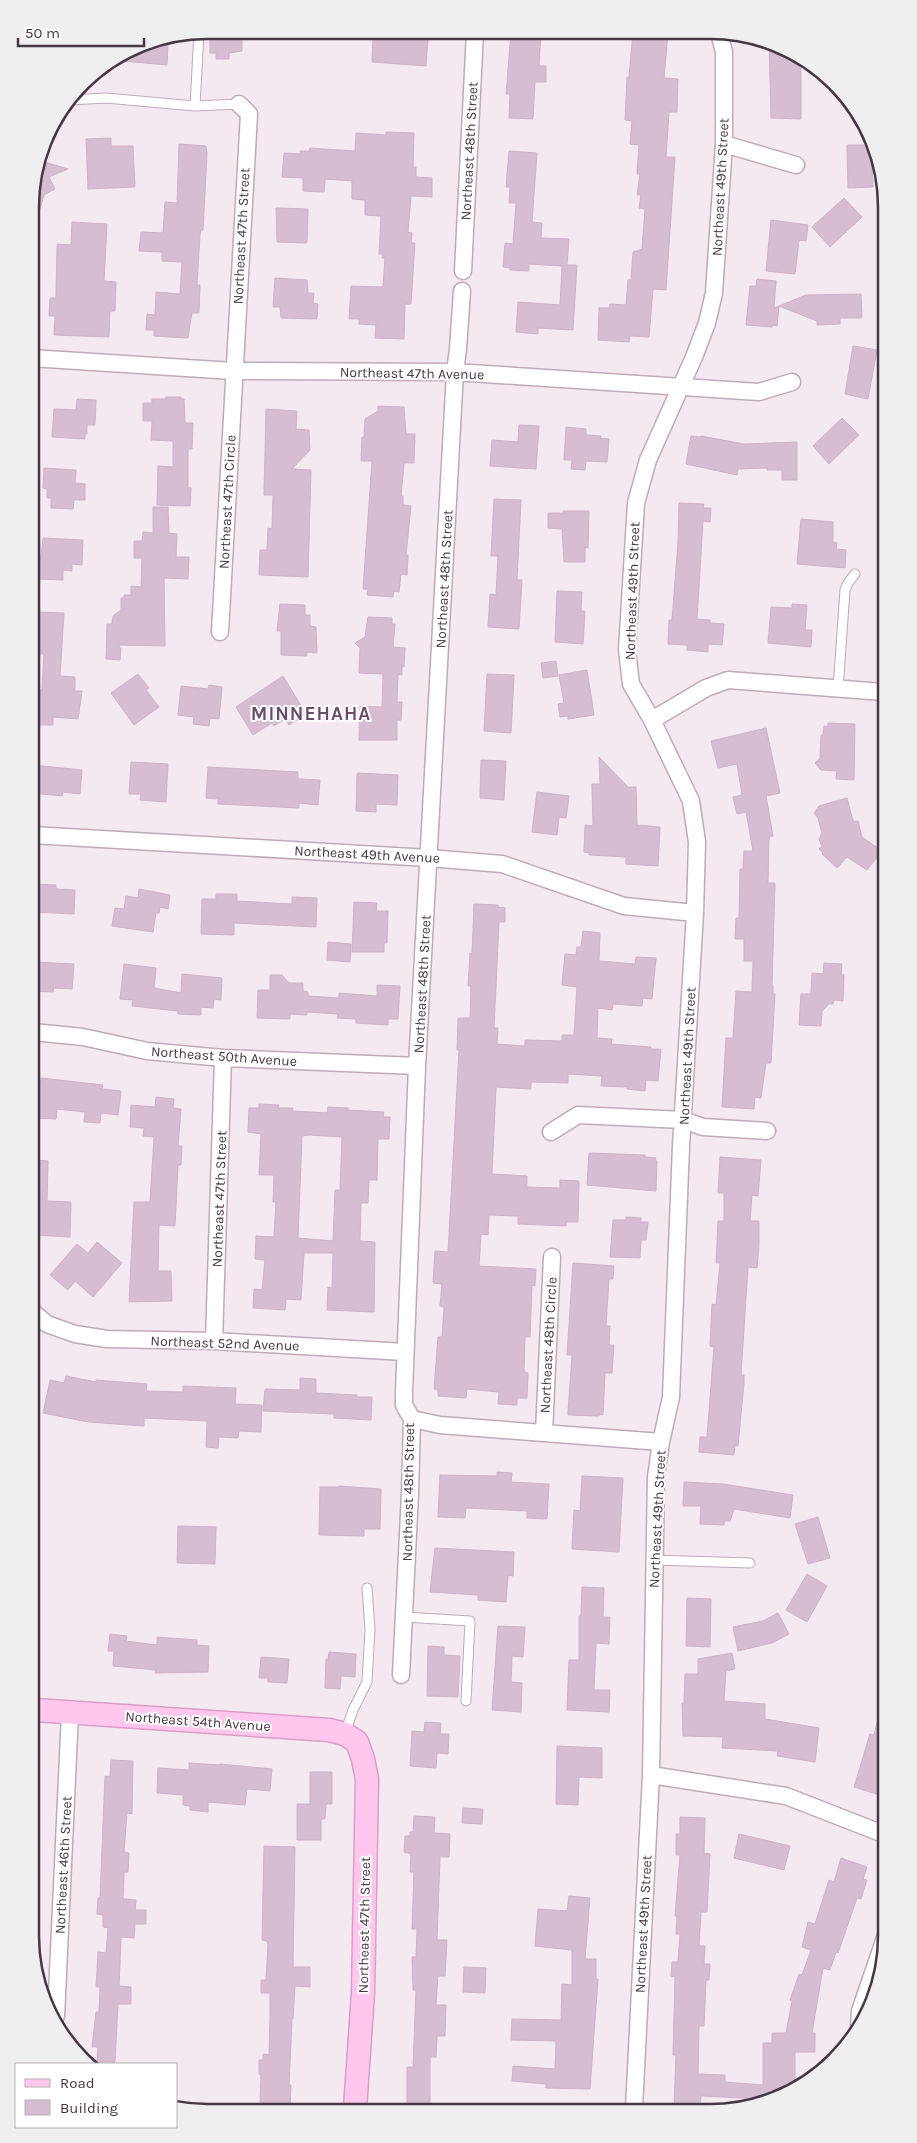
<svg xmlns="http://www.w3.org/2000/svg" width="917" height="2143" viewBox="0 0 917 2143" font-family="Karla,sans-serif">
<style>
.building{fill:#d6bdd1;stroke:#d1b0cb;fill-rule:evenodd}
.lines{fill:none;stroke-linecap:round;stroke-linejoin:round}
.lane-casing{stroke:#c0aaba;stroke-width:11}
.street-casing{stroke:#c0aaba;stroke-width:19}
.secondary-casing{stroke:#dd9dc9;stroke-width:25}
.lane{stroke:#fff;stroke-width:9}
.street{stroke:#fff;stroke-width:16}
.secondary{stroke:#ffc7ed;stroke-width:22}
.labels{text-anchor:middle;stroke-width:4;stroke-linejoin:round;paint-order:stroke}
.street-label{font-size:14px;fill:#473644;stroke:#fff}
.district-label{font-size:19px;font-weight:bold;letter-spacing:1px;fill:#6a4d66;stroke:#fff}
.rim{fill:none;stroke:#473644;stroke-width:2.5}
</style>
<rect width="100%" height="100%" fill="#f4e8f1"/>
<path class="building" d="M210,30h32v21l-13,2v6h-13v-6h-6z
M511,32h30l-2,34h7v16h-11l-2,37 -24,-1 1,-24h-4z
M633,33h35l-4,45 14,1 -1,33h-8l-3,45h9l-9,133 -13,-1 -4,48 -19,-1 -1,6 -31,-2 1,-32h10l1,-4 16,1 2,-25h3l2,-28 9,-3 3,-40 -6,-1 2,-13h-4l3,-21h-3l2,-29 -9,-1 2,-23 -7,-1 2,-43h2z
M393,35l35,2 -2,29 -54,-4 1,-24 19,2z
M156,40l12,1 -1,24 -55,-5 27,-17z
M769,42l20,6 12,9v62l-30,-1z
M386,132l28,1 -1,34h3v10l16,1v19l-21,-1 -3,36 4,1 -1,10h4l-4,61h-6l-1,35 -29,-1 1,-13 -17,-1v-5h-10l2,-33 32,1 2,-29h-3l1,-4h-4l2,-38 -16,-1v-15l-13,-1v-18l-27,-2 -1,13 -21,-1v-13l-21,-1 2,-24 17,1 -1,-3h9l1,-3 45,3 1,-18 30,2z
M111,138v8h22l2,41 -47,2 -2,-50z
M179,144l27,2 1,8 -4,76h-2l-1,5 -3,50h3l-1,28h-7l-4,25 -34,-2v-6h-8l1,-16 8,1 1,-23 24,2 2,-32 -20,-1v-9l-23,-1 2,-19 22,1 2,-31 12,1z
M847,145h24l2,42 -25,1z
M509,151l28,2 -5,69 10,1 -1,15 28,1 -2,26h10l-4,65 -35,-2v6l-22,-2 2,-30 42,3 2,-39 -33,-2v7l-19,-1v-2l-7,-1 2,-24 8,1 3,-41h-7l1,-16h-4z
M40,159l1,2 27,8 -19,8 6,12 -11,6 -10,34h-3l-1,-34z
M844,198l18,19 -32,30 -18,-20z
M276,208l32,1 -1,34 -30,-1z
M771,220l37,5 -2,16 -7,-1 -4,34 -29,-3z
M72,222l35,2 -3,57 12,1 -1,29h-5l-1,26 -55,-2 1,-19h-6l1,-18h6l1,-54 14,1z
M275,278l32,2 1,13h6l-1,10 5,1 -1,15 -36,-1 -1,-11h-7z
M757,279l19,2 -2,27 32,-13 55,-1 1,24h-22v6l-23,1v-4l-38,-15 -2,20 -5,-1v2l-26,-2 4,-39h6z
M853,346l24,4 -9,49 -23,-5z
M166,397h15v2h3l1,24h8l-1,26h-4v39h3l-1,18 -33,-1 1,-39 15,1v-26l-22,-1 1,-19h-9v-18h9v-4h13z
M77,399l19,1 -1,25h-8v9h-2v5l-33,-2 2,-28 22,1z
M378,406l26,1 2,27h9l-1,29h-10l-3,33h2v9l8,1 -5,49h2l-1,20 -6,-1 -2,18 -5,-1 -1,6 -26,-2 1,-6h-5l9,-128h-11l1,-24h2l1,-18 13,-8z
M266,409l31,2 -1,18 13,1 1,20 -18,19 19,1 -3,107 -49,-2 1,-25h7l1,-22 4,1 1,-34h-9z
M842,418l17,17 -30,29 -16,-18z
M519,425l20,1 -3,43 -46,-3 2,-26 26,2z
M566,427l20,2v6l15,1 -1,2 9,1 -2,23 -21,-1 -1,9 -14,-1 1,-9h-8z
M691,436l10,1v-1l43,8 53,-2v38h-15v-10h-15v-2l-29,1 -1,6 -51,-11z
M44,468l32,2 -1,13 10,1v16h-11l-1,9 -22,-1v-10h-4v-9l-4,-1z
M494,499l27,1 -4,80h5l-3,49 -31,-2 2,-33 6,1 2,-39h-7z
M679,503l25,1 -1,4h8l-1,14 -7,-1 -6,98 13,1v3l14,1 -2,21 -14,-1v8l-21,-2v-5l-19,-1 1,-24h3l6,-78z
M153,507h15l1,26 8,1 -1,23h13l-1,22 -24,-1 1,68 -47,-1 3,4 -1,11 -14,-1 1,-35h5l1,-8 8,-6v-12h3v-3h7v-9l10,1 1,-29h-8v-17h8l1,-9 10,1z
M563,511h26l-1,37 -3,-1v15h-21l-2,-33 -14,-1v-15h15z
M801,519l32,3v20l4,1 -1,6 10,1 -1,18 -48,-4z
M43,538l40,2 -1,25 -10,-1v7l-9,-1v10l-25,-1z
M557,591l25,1 -1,19h4l-2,33 -28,-2z
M280,604l25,1v10h5v11l6,1 1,26 -10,-1v4l-26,-1v-24h-4z
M792,604l15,1 -2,25h7l-1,17 -43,-4 3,-36 21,1z
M38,612l26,1 -4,63 15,1v14h7l-4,28 -25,-2v8h-18l-1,-26h6v-9h2l2,-36h-10l2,-40z
M368,617l24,1v6h3l-2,23 12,1 -1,19 -2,-1v9l-4,-1 -1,28h5l-1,18h-4v20h-38l1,-34 22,1 1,-33 -24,-1 1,-25 -5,-5 10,-6z
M556,661l2,15 -15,2 -2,-15z
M587,670l7,45 -26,4v-3l-8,1 -2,-13 6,-1 -5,-28z
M138,674l11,14 -3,2 13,17 -25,18 -23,-32z
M487,674l27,1 -3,58 -27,-2z
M283,676l23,38 -17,11 -4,-6 -11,7 -2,-3 -19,12 -17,-28z
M209,685l13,2 -3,32 -9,-1 -1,8 -16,-2 1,-7 -16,-2 3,-29 27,3z
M828,723l27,1 -1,56 -18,-1 1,-8 -16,-1 -6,-7 5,-5 1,-22 2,-2 1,-8 4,1z
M766,728l14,65 -14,3 7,40 -4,1 -1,46h7l-3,102h1v9h2l-4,69h-5l-5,35 -6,-1 -1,12 -32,-2 4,-69h7l3,-47 16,1 1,-31h-9v-22h-9l1,-21h3l1,-49h3l1,-18h9l-7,-39 -9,2 -4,-17 9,-2 -5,-31 -19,4 -7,-27z
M599,757l29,30h8l1,38 23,2 -2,39 -32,-2v-7l-37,-2v-2l-5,-1 1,-27 8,1 -1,-42h8z
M481,760l25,1 -2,39 -24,-2z
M131,762l37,2 -2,38 -26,-2 1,-6h-12z
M32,765l50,5 -2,24 -17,-2 -1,4 -30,-3z
M208,767l90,5v7l22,1 -2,25 -19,-2v5l-81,-4v-5l-12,-1z
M357,773l41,2 -1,30 -21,-1v8l-20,-1z
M537,792l32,4 -3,22 -7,-1 -2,18 -25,-3z
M847,798l5,19 2,5 4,-1 4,16 20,14 -15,19 -20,-13 -10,11 -15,-14 1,-1 -4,-4 3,-2 -3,-8 3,-6 -4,-15 -4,-5 5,-7z
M33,884l23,1v4l19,1 -1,24 -41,-2z
M139,889l31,6 -2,14 -8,-2 -1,6h-3l-3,19 -41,-6 3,-18 9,1 2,-13 12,2z
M216,894h21v7l55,3v-7l25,1 -1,29 -82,-4v12l-33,-1 1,-35h14z
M354,902l23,1 -1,8h12l-1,32h-3v9h-32z
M474,904l24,1v2l7,1v14h-6l-5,106h4l-1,16 28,2v-6l37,1v-6h12l3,-48 -15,-2 3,-31 11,1 1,-8h4l2,-16 17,2 -1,28 36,3 1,-7 20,1 -4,41 -9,-1 -1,8 -29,-2 -1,6 -14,-2 -1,30 15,1 -1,5 40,3v2h10l-3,32 -12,-1 -1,11 -18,-2v-2l-26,-1 1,-10 -34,-2v9l-37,-1v7l-35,-2 -4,87 35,2v11l33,1v-8l19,1 -1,41h-12v4l-48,-2v-8l-29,-1 -1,20 -7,-1 -2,32 57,3 -1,17 -3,-1 -2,52h-5l-1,35 4,1 -1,25h-10v7l-19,-1 1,-12 -32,-3 -1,9 -28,-2v-6l-4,-1 4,-52h4l2,-30 -4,-1 2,-22 -9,-1 2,-32 13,1 11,-202h-2l1,-32h12l1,-32h-3l2,-33 2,1z
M328,942l23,2 -1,18 -23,-2z
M33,962l41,2 -2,25 -18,-1 -1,4 -20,-1z
M824,963l18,1 -1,10 3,1 -1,26 -9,-1 -1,4h-4l-7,7 -1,15 -22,-1 2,-31h10l1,-21 11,1z
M124,964l32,4 -2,20 27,5 1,-19 40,4 -1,22 -7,-1 -1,9 -12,-1v8l-23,-1v-3l-46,-5 1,-6 -13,-1z
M270,975h12l7,8h14v8l5,1v4l31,2v-5l38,3v-11l23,1 -2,33h-10v6l-32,-2v-4l-19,-1 1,-4 -31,-2v3l-17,-1v5l-33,-1 1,-28h12z
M41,1078l62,7 -1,4 19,2 -3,24 -17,-2 -1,10 -16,-1 1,-10 -28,-3 -1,10 -23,-1v-36l7,1z
M156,1097l18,2 -1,9 8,1 -3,37h4l-1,19h-3l-3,61 -16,-1 -1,46h13l1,30 -43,1 5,-100h16l4,-65 -11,-1 1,-8 -14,-1 1,-22 24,2z
M259,1104l20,1 -1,3h15l-1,3 35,2 1,-6 20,1v2l36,2 -1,5h7l-1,22h-11l-1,41h-8l-1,23h-7l-1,38 15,1 -1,70 -47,-2 1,-23 4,1 1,-35h-29l-3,47 -15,-1 -1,11 -32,-2 1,-19 8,1 3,-30 -10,-1 1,-23 18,1 2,-35h-3l1,-27h-15l2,-41 -13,-2 1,-24h10zM309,1135l33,2 -2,53h-5l-2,51 -35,-3 4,-102z
M589,1153l56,2v2l11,1 -1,2 2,1 -1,30 -69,-6z
M720,1157l41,3 -3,36 -6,-1 -2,26h9v24l-2,23 -9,-1 -7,108h3v8l-6,63h-3l-1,9 -35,-3 1,-15h7l5,-64 2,-26 -4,-1 2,-42 4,1 4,-42h-4l2,-42h6v-28h-6z
M33,1160l15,1 -1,40 24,1 -1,35 -36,-2z
M626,1217l15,1v4h7l-2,18h-5l-1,18 -30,-1 3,-37h13z
M97,1242l25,21 -29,34 -18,-16 -7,9 -18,-15 27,-31 11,9z
M573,1263l41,3 -1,13h-4l-3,47h4l-1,19h5l-2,28h-7l-2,42 -4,-1v2l-31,-1v-3l4,-57h-5z
M66,1376l30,6v-2l51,4 -1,7 37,1v-6l53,2 -1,16 27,1 -1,27 -22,-1 -1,7 -19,-1 -1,11 -12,-1 1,-26 -63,-3v8l-56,-4 -45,-9 7,-33 14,3z
M300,1378l16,1v14l41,2v2h15l-1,23 -37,-2v-4l-71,-3 2,-22 35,1z
M497,1472l15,1 -1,9 38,2 -2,35 -20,-1v-7l-61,-3 -1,10 -27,-1 2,-42 57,1z
M582,1476l41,2 -4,74 -47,-3 2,-39 6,1z
M684,1482l39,2 70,11 -3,23 -56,-9 -4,12h-6v4l-24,-1 1,-18h-18z
M339,1486l42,3 -1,40h-16v7l-45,-1 1,-48h19z
M818,1517l12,41 -22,6 -13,-40z
M178,1526l38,1 -1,37 -38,-1z
M435,1548l79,4 -1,24 -5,-1 -2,27 -28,-2v-5l-48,-3z
M807,1574l20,12 -20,36 -21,-12z
M582,1587l22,1 -1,29h7l-1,27 -13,-1 -2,47h16l-1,22 -42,-2 2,-50h10v-43l2,-3z
M687,1598l24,1 -1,48 -24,-1z
M778,1613l11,21 -17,9 -34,8 -5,-24 30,-6z
M498,1626l27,1 -2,30 -11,-1 -1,26 11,1 -1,29 -29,-2z
M110,1634l17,2 -1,5 31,4v-8l40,3v5l12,1 -1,26 -53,1 1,-3 -43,-4 1,-15h-6z
M428,1646l16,1v8l16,1 -2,41 -31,-1z
M329,1652l27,2 -1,23 -14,-1 -1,13 -15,-1 1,-29 2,1z
M732,1653l3,16 -9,2 -2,30 41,3v15l54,9 -4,34 -38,-6 1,-5 -56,-3 1,-11 -40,-1 -1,-33h2l1,-29h13v-15z
M261,1657l28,2 -2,24 -19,-1v-4h-9z
M881,1707h5v90l-32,-10 16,-53 4,1z
M425,1722l16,1 -1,11h9l-1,20 -11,-1 -1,15 -26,-2 2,-35 12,1z
M557,1746l45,2v30l-23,-1 -1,28 -22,-1z
M111,1760l22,1 -1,53 -5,-1 -3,39 5,1 -1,19h-4l-1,27 13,1 -1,10h11v14h-11l-1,14 -13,-1 -2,49 12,1v17h-13l-3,58h-18l1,-15h-6l4,-35h3l1,-25h-4l2,-35 8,1 2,-25 -5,-1v-12l-6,-1 1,-16h2l5,-122 5,1z
M189,1763l31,2v-1l52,5 -2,22 -23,-2 -2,16 -37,-3v10l-18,-2v-4l-7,-1v-10l-26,-2 1,-25 31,2z
M310,1772h22v32h-6l-1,15h-4v21h-24v-36h13z
M463,1808l20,1 -1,15 -20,-1z
M414,1816l21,1 -1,16 16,1 -1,23h-9l-3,83h10l-2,36h-7l-2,29h10l-1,31h-8l-1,21h-6v51l-23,1v-42h6l3,-77h-3l-1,-33h4l1,-28h-5l2,-57h-4l1,-18 -7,-2 1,-16h5v-4h3z
M680,1817l25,1 -1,35 6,1 -3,58h-6l-2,34h6l-1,18h6l-1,16h-3l-2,46h-5l-1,48 27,1v7l38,3v-42h9v-10h14l6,-32 -2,-1 9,-26 3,1 9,-25 -9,-3 6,-25 7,2 14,-44 5,2 7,-24 26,9 -4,12 4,1 -6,19 -4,-1 -19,55 -2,-1 -6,18 -7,-2 -11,65h3v19h-20v37l-31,14 -2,-4 -61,-3 -1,11h-26l2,-52h-3l2,-78 -4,-1 1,-14h6l2,-28h-4l1,-18h-2l5,-61h-4v-21h4z
M739,1834l51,12 -6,24 -50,-12z
M264,1846l31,1 -2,120h17v20l-15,-1 -2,33h-1l-3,66h2l-1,24h-21v-4h-9l1,-30 -2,-1v-14h4v-6l6,1 1,-37v-25h-9v-13h5l2,-35 -1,-4 -5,-1z
M569,1896l21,2 -5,61h11v20h2l-8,110 -44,-1v-4l-34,-3 1,-15 42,3 1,-28 -45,-1 1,-21 49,1 1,-36 10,1v-35l-37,-4 3,-37 29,2z
M464,1967l22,1 -1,25 -22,-1z"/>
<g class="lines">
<g class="lane-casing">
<path id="lane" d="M70,100l36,-2 89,8 44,-2
M195,106l4,-74
M838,689l7,-99 3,-7 7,-9
M654,1560l96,3
M404,1617l66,4 -4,80
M345,1733l8,-23 14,-28 3,-53 -3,-41"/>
</g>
<g class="street-casing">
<path id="street" d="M724,144l72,21
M463,271l12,-239
M31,358l202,13 222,1 304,20 33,-10
M220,632l29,-518 -10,-10
M652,720l54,-32 22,-8 155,12
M32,835l397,23 73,6 122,42 71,7
M33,1032l50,5 64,14 76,7 194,8
M551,1132l27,-17 105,5 20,7 64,4
M34,1313l13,11 28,10 32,5 107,2 191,11
M214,1341l9,-283
M412,1419l28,6 221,17
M544,1433l8,-176
M401,1675l9,-182 2,-74 -8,-14v-13l13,-326 38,-694 3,-23 4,-58
M651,1775l135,21 100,39
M56,2016l14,-303
M859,2028l1,-17 27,-79
M634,2108l17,-333 5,-298 5,-35 10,-45 10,-251 14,-233 2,-71 -6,-41 -39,-81 -21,-36 -4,-34 9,-147 12,-43 46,-103 13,-34 7,-30 10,-149v-92l-5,-19"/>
</g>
<g class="secondary-casing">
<path id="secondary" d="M35,1710l294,20 16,4 12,8 6,17 4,20 -4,214 -8,116"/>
</g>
<use href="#lane" class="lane"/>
<use href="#street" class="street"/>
<use href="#secondary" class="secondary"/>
</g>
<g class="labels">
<g class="street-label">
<text transform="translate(469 151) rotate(-87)" y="5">Northeast 48th Street</text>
<text transform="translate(720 187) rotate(-87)" y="5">Northeast 49th Street</text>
<text transform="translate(241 236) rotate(-87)" y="5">Northeast 47th Street</text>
<text transform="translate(412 373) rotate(1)" y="5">Northeast 47th Avenue</text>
<text transform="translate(227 502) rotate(-87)" y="5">Northeast 47th Circle</text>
<text transform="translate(444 579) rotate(-87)" y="5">Northeast 48th Street</text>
<text transform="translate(632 591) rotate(-88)" y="5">Northeast 49th Street</text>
<text transform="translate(367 854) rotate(3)" y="5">Northeast 49th Avenue</text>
<text transform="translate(422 984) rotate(-87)" y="5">Northeast 48th Street</text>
<text transform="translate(224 1056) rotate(4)" y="5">Northeast 50th Avenue</text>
<text transform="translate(687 1056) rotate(-87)" y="5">Northeast 49th Street</text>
<text transform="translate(219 1199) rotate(-88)" y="5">Northeast 47th Street</text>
<text transform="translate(225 1343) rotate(2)" y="5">Northeast 52nd Avenue</text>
<text transform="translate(548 1345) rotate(-87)" y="5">Northeast 48th Circle</text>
<text transform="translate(408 1492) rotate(-89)" y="5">Northeast 48th Street</text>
<text transform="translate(657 1519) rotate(-87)" y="5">Northeast 49th Street</text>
<text transform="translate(198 1721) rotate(4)" y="5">Northeast 54th Avenue</text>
<text transform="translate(63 1865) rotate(-87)" y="5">Northeast 46th Street</text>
<text transform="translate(643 1924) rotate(-87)" y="5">Northeast 49th Street</text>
<text transform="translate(364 1925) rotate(-89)" y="5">Northeast 47th Street</text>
</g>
<g class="district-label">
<text x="311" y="720">MINNEHAHA</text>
</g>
</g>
<path d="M0 0H917V2143H0ZM207 39H710A168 168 0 0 1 878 207V1936A168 168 0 0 1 710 2104H207A168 168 0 0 1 39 1936V207A168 168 0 0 1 207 39Z" fill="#f0eff0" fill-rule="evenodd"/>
<path class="rim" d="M207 39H710A168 168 0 0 1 878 207V1936A168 168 0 0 1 710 2104H207A168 168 0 0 1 39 1936V207A168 168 0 0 1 207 39Z"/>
<rect x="15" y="2063" width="162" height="65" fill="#ffffff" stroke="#b5afb4"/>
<rect x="25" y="2079" width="25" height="8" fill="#ffc7ed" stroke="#b5afb4"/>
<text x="60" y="2088" font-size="15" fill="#473644">Road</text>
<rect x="25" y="2100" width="25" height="15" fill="#d6bdd1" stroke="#b5afb4"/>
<text x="60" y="2113" font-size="15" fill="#473644">Building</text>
<path d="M18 38v8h126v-8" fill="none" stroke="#473644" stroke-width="2.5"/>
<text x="25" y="38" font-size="15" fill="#473644" stroke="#ffffff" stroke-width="4" paint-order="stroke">50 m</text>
</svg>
